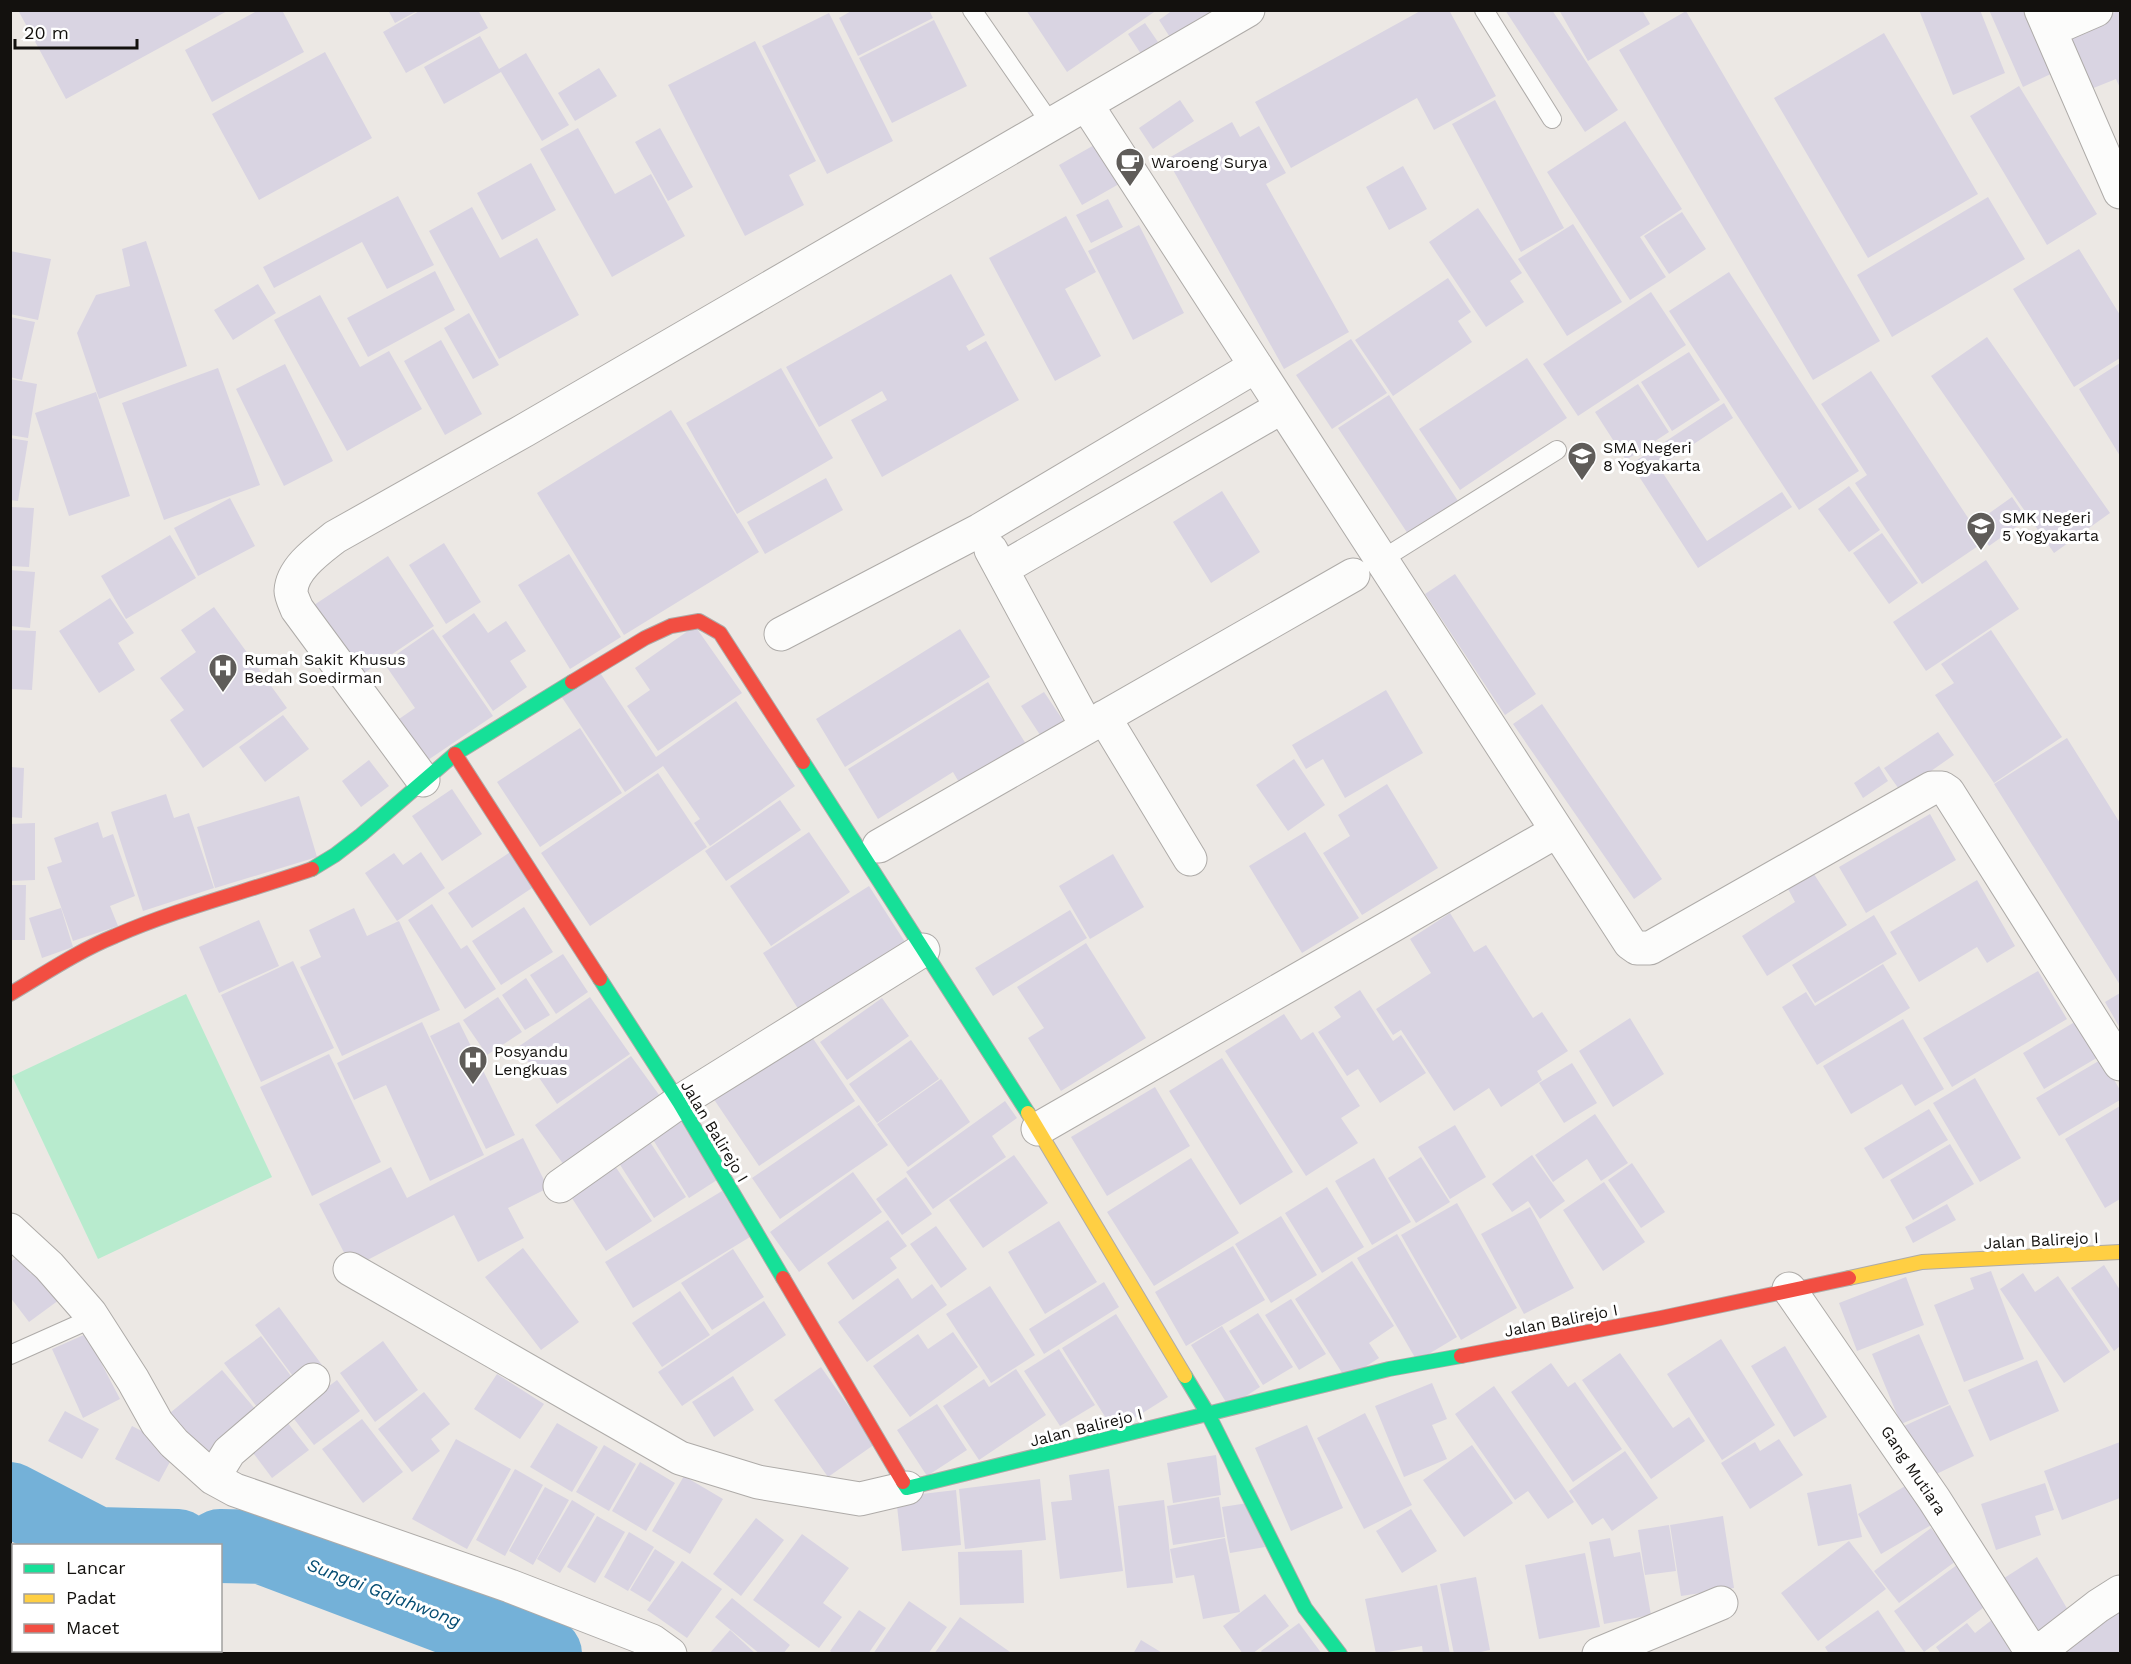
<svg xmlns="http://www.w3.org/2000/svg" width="2131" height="1664" viewBox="0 0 2131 1664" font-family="'Work Sans',sans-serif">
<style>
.green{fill:#b8ebce}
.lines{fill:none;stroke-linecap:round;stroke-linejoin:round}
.river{stroke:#74b1d8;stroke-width:74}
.building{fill:#d9d4e2}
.lane-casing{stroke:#aeaba8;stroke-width:20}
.street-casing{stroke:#aeaba8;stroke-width:35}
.fast-casing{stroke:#aeaba8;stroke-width:16}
.slow-casing{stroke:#aeaba8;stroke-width:16}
.jam-casing{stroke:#aeaba8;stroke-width:16}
.lane{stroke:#fcfcfb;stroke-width:18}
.street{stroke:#fcfcfb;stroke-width:33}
.fast{stroke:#16e098;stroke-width:14}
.slow{stroke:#ffcf43;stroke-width:14}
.jam{stroke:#f24e42;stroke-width:14}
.labels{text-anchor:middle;stroke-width:6;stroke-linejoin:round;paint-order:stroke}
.poi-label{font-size:16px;fill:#13110e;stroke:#fff;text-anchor:start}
.street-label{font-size:16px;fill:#13110e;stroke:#fff}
.water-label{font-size:18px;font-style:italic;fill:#054d73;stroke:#fff}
</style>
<rect width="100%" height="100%" fill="#ece8e4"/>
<path class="green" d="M186,994l86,183 -174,82 -86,-183z"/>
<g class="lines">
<path class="river" d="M10,1499l87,45 81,2
M220,1546l42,1 283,107"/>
</g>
<path class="building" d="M18,10h211l-163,89z
M259,10h23l22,42 -92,50 -27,-52z
M388,10h31l-24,13z
M421,10h57l10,18 -82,45 -23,-41z
M853,10h76l4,8 -75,38 -19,-38z
M1026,10h131l-90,62z
M1173,10h37l4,7 -41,25 -14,-22z
M1422,10h27l47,86 -62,34 -17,-32 -126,70 -36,-66z
M1505,10h47l66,100 -33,22z
M1559,10h83l8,14 -62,37z
M1919,10h61l25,63 -52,22z
M1989,10h36l28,63 -30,14z
M2120,10v78l-4,-9 -30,12 -23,-57z
M1686,11l194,330 -67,39 -194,-330z
M829,13l64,128 -66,33 -65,-128z
M934,20l33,66 -75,37 -33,-65z
M1145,23l13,19 -17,12 -13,-20z
M1884,33l94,161 -110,64 -94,-160z
M480,36l19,33 27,-16 43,72 -27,16 -41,-69 -57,32 -20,-37z
M755,41l61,120 -27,14 15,30 -59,31 -77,-151z
M325,52l47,86 -113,62 -47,-86z
M599,68l18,28 -42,25 -17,-28z
M2019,86l78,128 -50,31 -77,-129z
M1180,100l14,21 -41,28 -14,-21z
M1495,100l69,128 -43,24 -69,-128z
M1625,121l57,88 -42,28 26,40 -36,23 -83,-128z
M1232,122l8,15 19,-11 27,47 -20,11 83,148 -65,37 -117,-210z
M578,128l37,66 36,-20 34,62 -73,41 -72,-128z
M660,128l33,59 -25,14 -33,-59z
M1096,144l23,40 -37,21 -23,-40z
M531,163l25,47 -54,30 -25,-47z
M1403,166l24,43 -38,21 -23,-43z
M398,196l36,69 -47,24 -25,-47 -88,46 -11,-21z
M1988,197l37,62 -133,78 -35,-62z
M1108,199l15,28 -32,16 -15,-28z
M472,207l28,51 37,-20 42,77 -80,44 -70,-128z
M1478,208l44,65 -12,8 14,21 -38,25 -57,-85z
M1682,212l24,37 -37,25 -25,-38z
M1066,216l30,56 -31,17 36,67 -46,25 -66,-123z
M1573,224l49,78 -55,34 -49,-77z
M1139,225l45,88 -51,27 -45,-89z
M146,241l41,125 -88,33 -22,-66 19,-38 34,-9 -8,-37z
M2079,249l41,66v43l-46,29 -61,-98z
M10,251l41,8 -13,61 -28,-6z
M435,271l20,39 -87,47 -21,-39z
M1729,272l130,199 -60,39 -130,-199z
M951,274l34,61 -19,11 3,5 17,-10 33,59 -137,77 -31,-57 36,-20 -5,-9 -63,36 -33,-60z
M1448,278l23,34 -13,9 14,21 -79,54 -38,-56z
M258,284l18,29 -43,27 -19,-30z
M1651,292l35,53 -108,71 -35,-52z
M320,295l40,72 29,-16 33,58 -75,42 -73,-131z
M469,313l30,52 -26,14 -29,-51z
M10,317l25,5 -13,58 -12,-3z
M1987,337l123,176 -56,40 -123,-177z
M1351,339l36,54 -55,36 -36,-54z
M441,340l41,74 -37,21 -41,-74z
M1689,352l31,48 -48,31 -31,-49z
M1527,358l40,60 -107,72 -41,-61z
M2120,363v93l-41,-67z
M285,364l48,97 -49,25 -48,-97z
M218,368l42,117 -96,35 -42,-117z
M781,368l52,90 -96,56 -51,-91z
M1871,371l113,171 -62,42 -67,-101 12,-8 -46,-71z
M10,379l27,5 -9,54 -18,-3z
M1638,384l31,48 -43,28 -31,-48z
M96,392l34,104 -61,20 -34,-103z
M1389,395l71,109 -50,33 -72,-109z
M1724,403l9,15 -74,49 48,74 75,-49 10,15 -94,61 -67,-104z
M671,410l88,142 -135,83 -87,-142z
M10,438l18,3 -10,60 -8,-1z
M826,478l17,32 -78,44 -18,-32z
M1849,486l31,44 -31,22 -31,-43z
M1222,491l38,61 -49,31 -38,-61z
M2012,497l15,22 -38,27 -15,-22z
M230,498l25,48 -57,30 -24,-48z
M10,507l24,1 -5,59 -19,-1z
M1882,533l36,50 -29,21 -36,-51z
M170,535l26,43 -70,41 -25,-43z
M444,543l37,59 -35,22 -37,-59z
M569,554l52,83 -51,32 -52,-84z
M388,556l46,70 -76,51 -47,-70z
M1986,560l33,49 -93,62 -33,-49z
M10,570l25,2 -5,56 -20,-2z
M1455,574l81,120 -31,21 -80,-121z
M110,598l24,35 -16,10 17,27 -36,23 -40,-62z
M214,607l73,101 -84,60 -33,-48 14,-10 -24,-32 36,-26 -15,-22z
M474,613l14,20 18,-12 20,30 -16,10 17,26 -34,24 -51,-75z
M695,626l47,67 -84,58 -31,-45 23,-16 -15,-22z
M433,629l60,87 -65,44 -29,-41 16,-11 -31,-45z
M960,629l30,48 -145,90 -29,-48z
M10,630l26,1 -4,59 -22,-1z
M1991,630l71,107 -68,46 -59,-88 19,-12 -13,-19z
M599,671l57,86 80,-56 59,85 -85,60 -16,-23 6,-4 -37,-53 -38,26 -64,-96z
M988,682l41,67 -66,40 -10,-17 -75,47 -30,-50z
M1386,690l37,63 -78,45 -22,-39 -17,10 -14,-24z
M1044,692l25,37 -23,15 -25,-38z
M1542,704l120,175 -28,20 -121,-175z
M283,715l26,34 -44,33 -26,-35z
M580,728l42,65 -82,54 -43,-65z
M1938,732l16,23 -53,37 -17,-24z
M2067,738l53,85v162l-126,-201z
M1294,759l31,46 -37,26 -32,-46z
M369,760l20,26 -28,21 -19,-26z
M1879,766l9,15 -25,17 -9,-15z
M10,767l14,1 -2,50 -12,-1z
M658,773l49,74 -117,79 -49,-73z
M1387,784l51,84 -76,47 -39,-62 27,-17 -12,-21z
M452,789l30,45 -40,27 -30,-45z
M166,794l8,24 15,-5 25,75 -71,23 -32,-99z
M299,796l18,61 -102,31 -18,-61z
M780,800l21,30 -75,51 -21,-30z
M1930,814l26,46 -90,53 -27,-46z
M98,822l5,16 10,-4 22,62 -25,10 8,20 -45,15 -26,-74 15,-5 -8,-24z
M35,823v57l-25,1v-57z
M809,832l41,60 -79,54 -41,-60z
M1305,832l54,86 -57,35 -53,-87z
M512,851l23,35 -63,42 -24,-35z
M421,852l24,36 -48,33 -32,-48 29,-20 9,12z
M1113,854l31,53 -54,32 -31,-53z
M1812,871l35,54 -80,51 -25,-40 53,-34 -8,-15z
M1977,880l38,66 -28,17 -10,-16 -58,35 -29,-50z
M10,885h16l-1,55h-15z
M869,886l36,56 -103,73 -39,-62z
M432,904l29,45 6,-4 29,44 -31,20 -57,-89z
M524,907l29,45 -52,33 -29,-44z
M61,908l12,39 -31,11 -13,-40z
M354,908l13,28 32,-15 41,89 -98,46 -42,-89 21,-10 -12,-27z
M1070,910l17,28 -94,58 -18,-28z
M1450,913l24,39 12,-7 47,73 9,-6 26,39 -31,20 5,9 -41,27 -12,-19 -35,23 -53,-81 -8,5 -17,-26 55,-36 -21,-34z
M1874,915l23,39 -82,49 -23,-38z
M259,920l20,46 -60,27 -20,-46z
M1086,943l60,95 -85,53 -33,-53 16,-10 -27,-41z
M563,954l25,38 -32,22 -26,-39z
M293,961l41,87 -73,34 -40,-87z
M1883,964l27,44 -93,57 -35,-58 24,-15 9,14z
M2038,971l29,48 -115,68 -29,-49z
M526,978l24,37 -25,15 -23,-35z
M1360,990l33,51 8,-6 25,38 -46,30 -22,-34 -11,7 -29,-44 23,-15 -7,-10z
M2120,993v35l-15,-26z
M498,997l24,35 -35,23 -24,-35z
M590,997l40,57 -73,50 -39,-57z
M882,998l27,38 -62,44 -27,-38z
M1284,1014l17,26 12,-8 47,74 -19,12 17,25 -52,33 -81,-125z
M1630,1018l34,56 -51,33 -34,-56z
M1903,1019l41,70 -29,17 -13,-22 -51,30 -28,-48z
M2078,1020l22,36 -56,33 -21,-36z
M422,1022l62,133 -54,26 -44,-96 -32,15 -17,-37z
M459,1022l56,113 -29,14 -56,-113z
M808,1031l47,70 -96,65 -48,-71z
M911,1040l28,39 -62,44 -28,-39z
M329,1054l52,108 -69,34 -52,-109z
M631,1056l34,47 -96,69 -34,-47z
M1222,1058l71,114 -53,33 -71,-114z
M2102,1059l18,31v10l-61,36 -23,-38z
M1572,1063l25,40 -33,20 -25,-40z
M1975,1078l46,80 -41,24 -47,-79z
M941,1079l29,43 -62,45 -31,-43z
M1155,1087l35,59 -83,50 -36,-59z
M1005,1101l12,17 -25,18 14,21 -73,52 -27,-37z
M859,1105l29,40 -108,74 -28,-41z
M2120,1106v93l-15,9 -40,-69z
M1929,1109l19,31 -65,39 -19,-31z
M1595,1114l33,49 -27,18 -14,-22 -34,23 -18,-27z
M680,1120l37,60 -28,18 -37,-60z
M1455,1125l31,52 -36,22 -32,-52z
M523,1138l25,50 -40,20 16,30 -46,24 -24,-47 -102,53 -33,-64 72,-37 16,31z
M648,1139l38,58 -32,21 -37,-58z
M1950,1144l24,40 -61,36 -23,-40z
M1014,1155l34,48 -65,45 -34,-48z
M1532,1155l33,46 -25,18 -12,-18 -16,11 -20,-28z
M1421,1157l29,45 -34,21 -28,-45z
M1191,1158l48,75 -85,53 -47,-74z
M1374,1158l37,64 -39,23 -37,-64z
M613,1163l39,58 -46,30 -38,-59z
M1632,1163l33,49 -24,16 -33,-48z
M853,1172l29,40 -83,60 -29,-40z
M906,1177l26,37 -30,21 -26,-36z
M1604,1182l41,60 -42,29 -40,-61z
M1327,1187l37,60 -42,26 -37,-60z
M722,1191l28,46 -117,71 -28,-46z
M1457,1203l60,105 -56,32 -60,-105z
M1947,1204l9,16 -43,23 -8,-16z
M1530,1207l44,81 -50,26 -43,-80z
M1281,1216l36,59 -46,28 -36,-59z
M888,1220l19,26 -17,12 7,10 -44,32 -26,-37z
M1059,1221l38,61 -52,32 -37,-62z
M936,1226l31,43 -26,19 -31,-44z
M1397,1234l60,103 -40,24 -60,-103z
M1233,1246l32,54 -79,46 -31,-54z
M523,1248l56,74 -38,28 -56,-73z
M733,1249l31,48 -52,33 -31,-47z
M18,1257l13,17 6,-4 22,30 -30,22 -19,-25v-35z
M1352,1261l42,65 -25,17 10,15 -33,21 -51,-80z
M2104,1265l16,25v56l-6,5 -43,-63z
M1991,1271l33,88 -60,23 -30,-77 40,-16 -4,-11z
M2023,1273l12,19 23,-16 52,76 -46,31 -64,-94z
M1906,1277l18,48 -67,26 -18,-48z
M898,1278l14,21 20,-15 15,21 -80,57 -29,-40z
M1104,1282l15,25 -75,47 -15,-25z
M990,1286l45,69 -44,28 -45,-69z
M680,1291l30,44 -48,32 -30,-44z
M1291,1299l35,55 -27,16 -34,-55z
M764,1301l22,34 -104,71 -24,-34z
M279,1307l43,58 -24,18 -43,-58z
M1258,1313l35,54 -30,18 -34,-54z
M1116,1314l52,83 -54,34 -52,-83z
M1222,1326l38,61 -31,20 -38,-62z
M953,1332l25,35 -68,50 -37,-51 45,-32 10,15z
M86,1334l34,65 -37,19 -31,-69z
M1919,1334l30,70 -48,20 -29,-70z
M261,1336l36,48 -37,27 -36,-48z
M1721,1339l54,86 -53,35 -55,-86z
M383,1341l35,49 -43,32 -35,-49z
M1785,1346l42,71 -33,20 -43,-71z
M1059,1349l36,56 -35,21 -36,-55z
M1620,1353l53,75 16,-11 16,24 -54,38 -69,-99z
M2037,1360l22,51 -69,30 -22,-51z
M1551,1363l17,24 7,-5 47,67 -49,33 -62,-90z
M821,1367l54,77 -47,33 -54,-77z
M1016,1369l30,46 -67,45 -36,-54 41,-27 5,8z
M222,1370l40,47 -52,43 -40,-47z
M497,1374l47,30 -24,35 -46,-30z
M733,1376l21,34 -40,27 -22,-35z
M337,1380l23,31 -46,34 -23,-30z
M1432,1383l15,36 -15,6 15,34 -43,18 -29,-71z
M1494,1386l80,116 -26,17 -20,-28 -13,9 -60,-86z
M424,1392l26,32 -19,15 9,12 -28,21 -34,-43z
M937,1404l30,46 -40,26 -30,-46z
M1950,1405l24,51 -46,22 -24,-52z
M65,1411l34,18 -17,30 -34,-18z
M1365,1413l47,92 -48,24 -47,-91z
M362,1419l41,53 -40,31 -41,-54z
M287,1422l22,28 -37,28 -21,-28z
M557,1423l41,24 -26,45 -42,-25z
M1307,1425l36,83 -52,23 -36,-83z
M132,1426l45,23 -18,33 -44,-23z
M456,1439l55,30 -44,80 -55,-30z
M1779,1439l24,36 -53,34 -29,-46 34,-21 5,9z
M2120,1442v56l-58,22 -18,-49z
M604,1445l32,19 -27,47 -33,-19z
M1472,1445l41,58 -49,34 -41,-57z
M1625,1451l33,47 -46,33 -9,-13 -11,7 -23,-34z
M1216,1455l5,40 -48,8 -6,-40z
M640,1462l35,21 -29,48 -34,-20z
M515,1469l28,16 -38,71 -29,-16z
M1109,1469l14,102 -63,8 -9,-77 21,-2 -3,-25z
M684,1476l39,23 -33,55 -38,-23z
M1040,1479l6,61 -81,9 -6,-60z
M1917,1479l23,41 -59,34 -23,-40z
M2045,1483l9,27 -19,6 6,19 -45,15 -15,-46z
M1851,1484l11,53 -44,9 -11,-53z
M545,1487l24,13 -36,65 -24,-14z
M956,1490l5,55 -59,6 -6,-54z
M1219,1497l6,40 -52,8 -6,-39z
M572,1500l23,14 -35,59 -23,-14z
M1164,1500l9,83 -46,5 -9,-82z
M1248,1503l17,44 -35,6 -3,-16 5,-1 -5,1 -5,-30z
M1411,1509l26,42 -35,22 -26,-42z
M597,1516l28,16 -30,51 -28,-16z
M1723,1516l11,72 -53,8 -11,-71z
M756,1518l28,22 -43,56 -28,-22z
M1669,1525l7,46 -31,4 -7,-45z
M1931,1528l25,33 -57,42 -25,-32z
M629,1532l25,15 -26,44 -24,-14z
M802,1534l47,34 -26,35 19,14 -23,31 -66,-48z
M1225,1538l15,74 -37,7 -9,-44 -18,3 -6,-29z
M1610,1538l4,19 26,-5 11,63 -47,9 -15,-82z
M1849,1541l37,48 -68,52 -37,-48z
M655,1549l20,13 -25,40 -20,-12z
M1022,1550l2,53 -64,2 -2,-53z
M1585,1553l15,74 -61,12 -14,-74z
M2037,1557l35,60 -40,23 -34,-58z
M682,1561l40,28 -35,49 -40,-28z
M1961,1562l30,40 -67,50 -30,-41z
M1476,1577l14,73 -18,4h-18l-14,-70z
M1437,1585l13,69h-27l-1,-8 -46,8 -11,-55z
M1265,1594l24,32 -37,28h-9l-20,-28z
M732,1598l58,47 -7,9h-23l-45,-37z
M909,1601l38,26 -19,27h-55z
M2120,1609v45h-60z
M859,1610l27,18 -18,26h-34l-4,-3z
M1878,1610l29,44h-78l-4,-7z
M960,1617l53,37h-79z
M1993,1619l26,35h-78l-5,-7 31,-24 8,10z
M1299,1623l23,31h-59l-2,-3z
M730,1630l26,24h-47z
M1141,1640l23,14h-31z"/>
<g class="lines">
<g class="lane-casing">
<path id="lane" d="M972,10l79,114
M1484,10l68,109
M1381,560l176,-110
M10,1355l83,-37"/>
</g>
<g class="street-casing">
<path id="street" d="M2041,10l79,182
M2050,30l46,-20
M1086,104l544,839 7,5h13l282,-160h10l6,4 172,272
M991,550l96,177
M1002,569l280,-162
M781,634l199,-104 276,-164
M1104,717l86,142
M423,780l-126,-171c-2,-5 -6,-13 -6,-18 1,-23 29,-42 44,-54l190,-107 723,-420
M879,846l474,-271
M1038,1129l519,-298
M560,1186l119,-84 244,-152
M10,1230l39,36 41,47 43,67 24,43 17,20 39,35
M350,1269l330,189 78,24 102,17 47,-11
M1789,1289l145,210 99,155
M313,1380l-84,72 -16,26 22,12 275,96 142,55 18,13
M1599,1654l122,-51
M2036,1654l62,-48 22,-14"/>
</g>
<g class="fast-casing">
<path id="fast" d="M803,762l225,351
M312,869l23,-14 26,-20 94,-81 117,-72
M600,979l79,123 104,176
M1185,1376l23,38 97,194 35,46
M903,1482l4,6 482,-119 72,-13"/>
</g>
<g class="slow-casing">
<path id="slow" d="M1028,1113l157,263
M1849,1278l73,-16 198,-10"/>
</g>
<g class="jam-casing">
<path id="jam" d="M572,682l73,-44 26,-12 28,-5 21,12 83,129
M455,754l145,225
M10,994c34,-20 68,-43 105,-58 64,-28 131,-44 197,-67
M783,1278l120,204
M1461,1356l200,-38 188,-40"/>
</g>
<use href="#lane" class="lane"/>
<use href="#street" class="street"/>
<use href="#fast" class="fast"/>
<use href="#slow" class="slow"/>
<use href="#jam" class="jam"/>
</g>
<defs>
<g id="cafe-pin" transform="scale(1.5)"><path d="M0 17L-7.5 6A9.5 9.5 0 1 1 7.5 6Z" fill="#5f5c59" stroke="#fff"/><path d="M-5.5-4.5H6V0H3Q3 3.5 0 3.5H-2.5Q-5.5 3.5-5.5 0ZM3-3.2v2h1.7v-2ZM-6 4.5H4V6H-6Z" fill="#fff"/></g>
<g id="school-pin" transform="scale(1.5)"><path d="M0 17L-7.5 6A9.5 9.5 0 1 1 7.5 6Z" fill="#5f5c59" stroke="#fff"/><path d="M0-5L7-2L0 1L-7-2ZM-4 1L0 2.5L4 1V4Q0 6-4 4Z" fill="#fff"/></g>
<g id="hospital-pin" transform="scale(1.5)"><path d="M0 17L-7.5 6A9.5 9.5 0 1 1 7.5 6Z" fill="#5f5c59" stroke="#fff"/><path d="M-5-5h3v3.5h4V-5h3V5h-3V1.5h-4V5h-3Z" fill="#fff"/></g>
</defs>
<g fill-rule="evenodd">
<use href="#cafe-pin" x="1130" y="162"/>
<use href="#school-pin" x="1582" y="456"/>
<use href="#school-pin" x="1981" y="526"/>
<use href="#hospital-pin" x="223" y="668"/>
<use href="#hospital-pin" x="473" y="1060"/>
</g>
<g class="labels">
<g class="poi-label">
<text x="1151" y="168">Waroeng Surya</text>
<text x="1603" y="453">SMA Negeri<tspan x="1603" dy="18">8 Yogyakarta</tspan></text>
<text x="2002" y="523">SMK Negeri<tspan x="2002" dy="18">5 Yogyakarta</tspan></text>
<text x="244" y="665">Rumah Sakit Khusus<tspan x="244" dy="18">Bedah Soedirman</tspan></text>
<text x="494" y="1057">Posyandu<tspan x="494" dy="18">Lengkuas</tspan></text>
</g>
<g class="street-label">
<text transform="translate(715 1131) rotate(59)" y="6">Jalan Balirejo I</text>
<text transform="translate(2041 1240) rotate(-3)" y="6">Jalan Balirejo I</text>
<text transform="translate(1561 1320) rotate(-11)" y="6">Jalan Balirejo I</text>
<text transform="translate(1086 1427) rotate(-14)" y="6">Jalan Balirejo I</text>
<text transform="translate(1914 1470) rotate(56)" y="6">Gang Mutiara</text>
</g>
<g class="water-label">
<text transform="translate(384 1593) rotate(21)" y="6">Sungai Gajahwong</text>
</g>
</g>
<rect width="2131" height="1664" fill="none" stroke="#13110e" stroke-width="24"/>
<rect x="12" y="1544" width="210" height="108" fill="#ffffff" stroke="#a1a09f" stroke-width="1.5"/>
<rect x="24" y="1564" width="30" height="9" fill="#16e098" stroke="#a1a09f" stroke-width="1.5"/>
<text x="66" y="1574" font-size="18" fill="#13110e">Lancar</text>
<rect x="24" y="1594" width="30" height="9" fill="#ffcf43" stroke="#a1a09f" stroke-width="1.5"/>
<text x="66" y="1604" font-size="18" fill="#13110e">Padat</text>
<rect x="24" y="1624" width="30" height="9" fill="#f24e42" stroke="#a1a09f" stroke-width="1.5"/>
<text x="66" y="1634" font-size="18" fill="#13110e">Macet</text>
<path d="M15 39v9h122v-9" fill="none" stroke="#13110e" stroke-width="3"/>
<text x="24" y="39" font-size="18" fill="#13110e" stroke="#ffffff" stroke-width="4.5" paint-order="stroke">20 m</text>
</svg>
